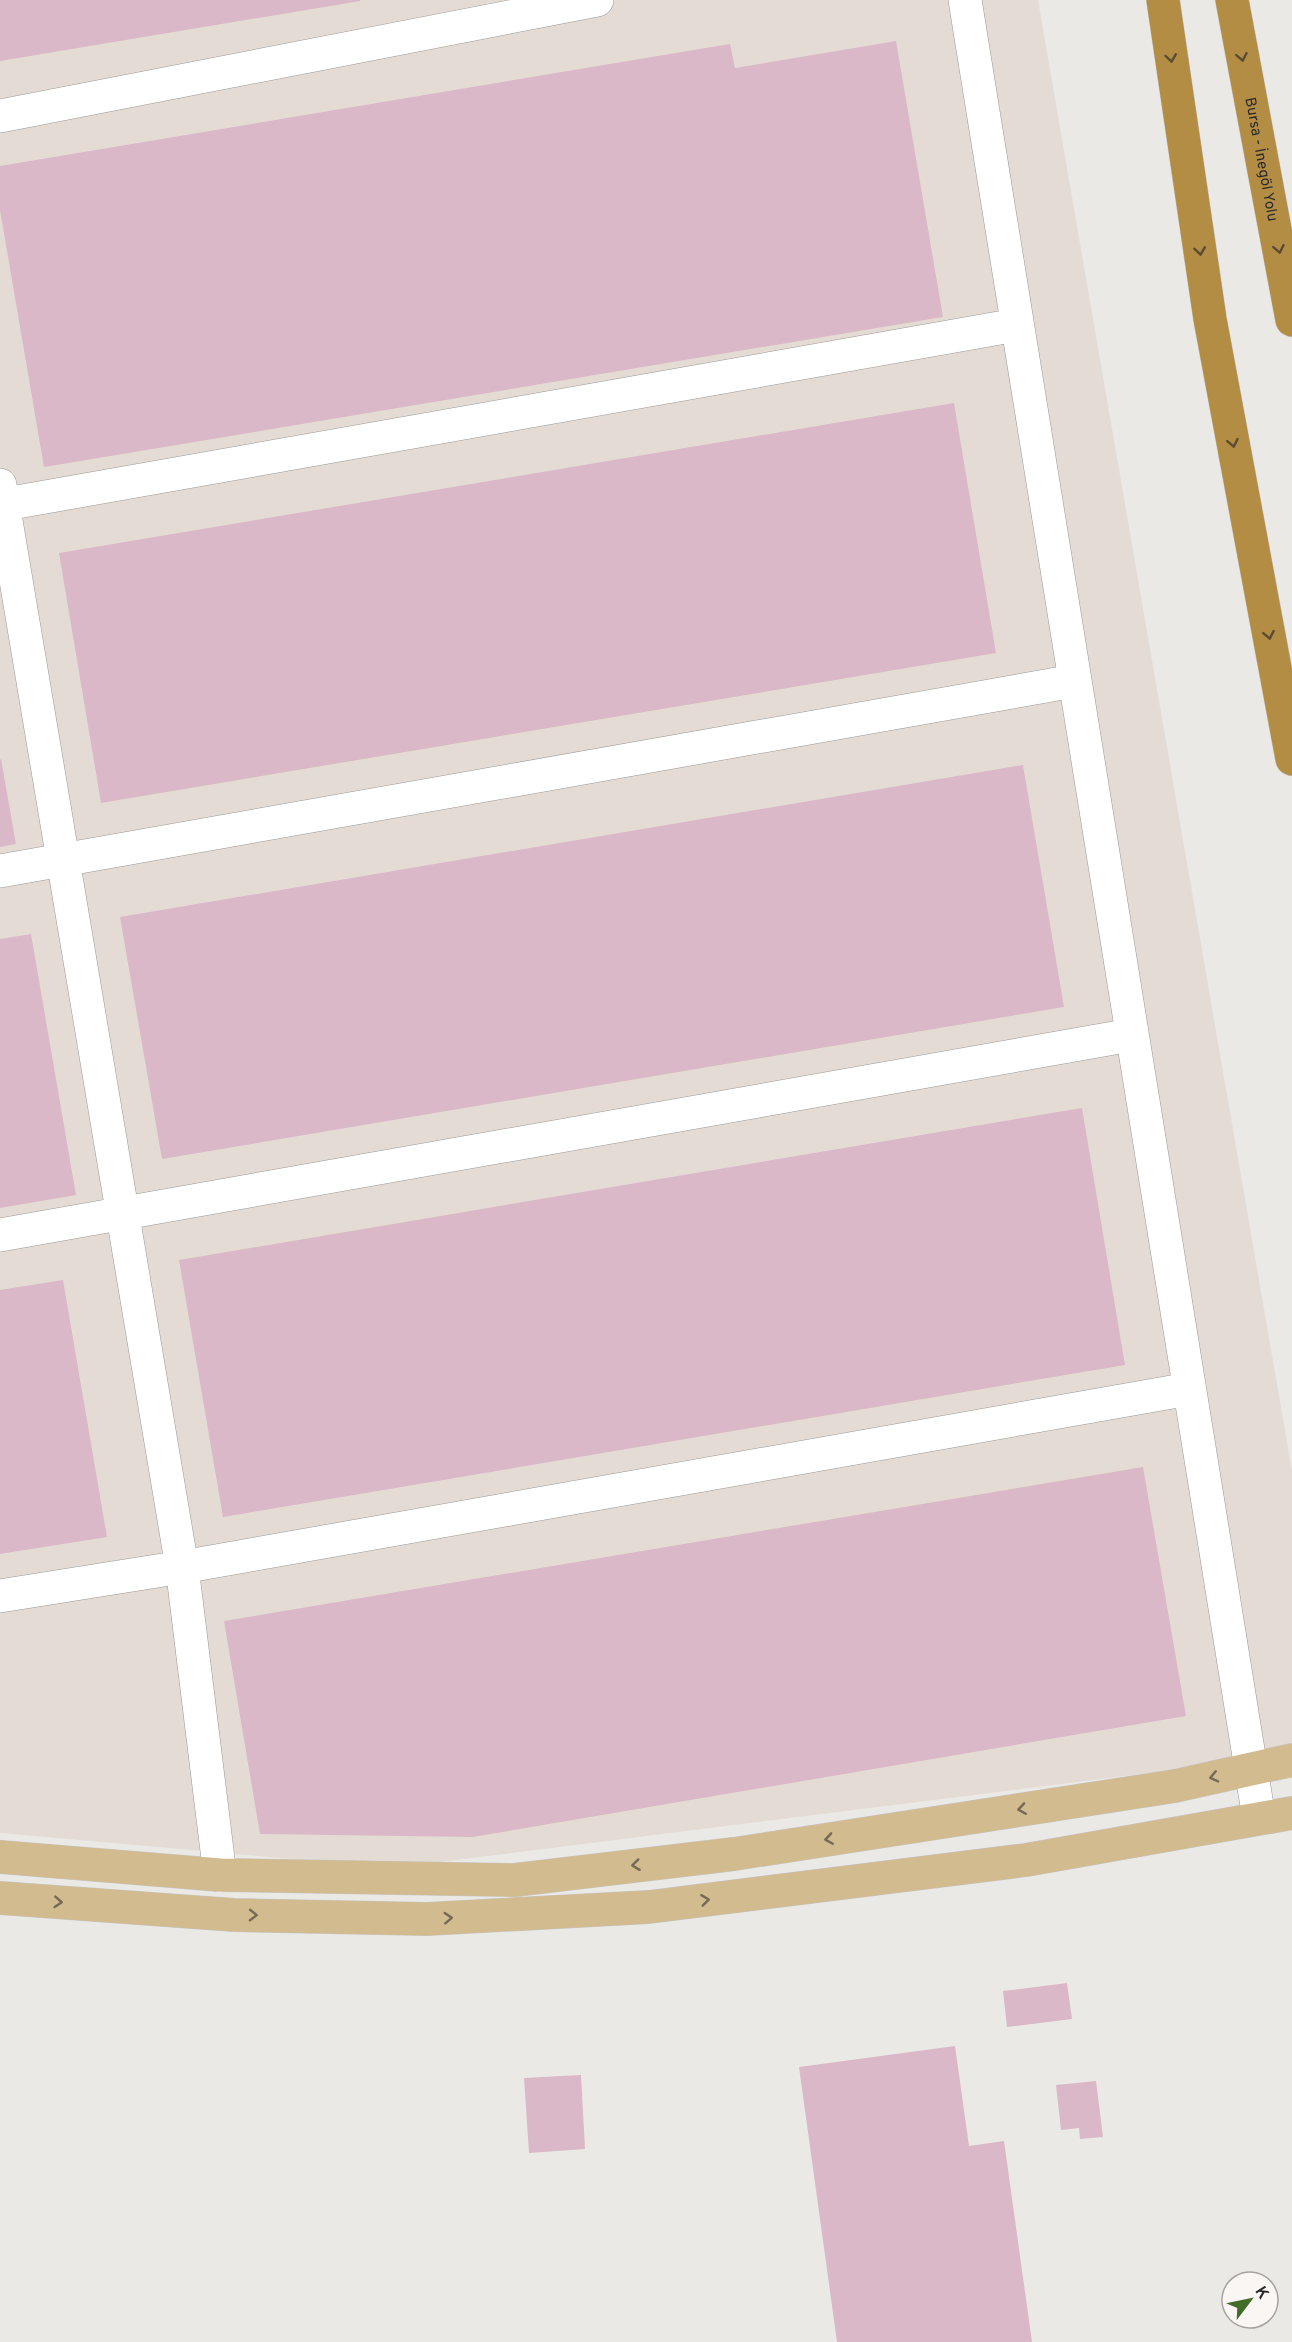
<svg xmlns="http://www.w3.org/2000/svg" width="1292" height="2342" viewBox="0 0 1292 2342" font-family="Overpass,sans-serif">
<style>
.built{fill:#e4dcd4}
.building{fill:#dab8c7}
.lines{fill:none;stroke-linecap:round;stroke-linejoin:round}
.minor-casing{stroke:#9a9795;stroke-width:34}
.major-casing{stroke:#c7c7c7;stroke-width:34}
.highway-casing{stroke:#c7c7c7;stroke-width:34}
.minor{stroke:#fff;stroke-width:33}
.major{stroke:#d2bb8f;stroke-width:33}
.highway{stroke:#b48d45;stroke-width:33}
.oneway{stroke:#5a4b32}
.oneway2{stroke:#756a56}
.labels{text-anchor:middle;stroke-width:6;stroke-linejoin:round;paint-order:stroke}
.street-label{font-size:15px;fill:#292828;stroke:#f9f6f4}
</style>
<rect width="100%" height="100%" fill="#ebe9e6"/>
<path class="built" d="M0,0h1038l254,1471v284l-900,113 -392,-35z"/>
<path class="building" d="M0,0h360v1l-360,60z
M896,41l47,276 -899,150 -44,-257v-44l730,-122 5,24z
M954,403l42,250 -895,150 -42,-250z
M1,759l15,85 -16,3v-87z
M1023,765l41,242 -902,152 -42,-242z
M31,934l45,261 -76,13v-269z
M1082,1108l43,257 -902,152 -44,-257z
M63,1280l44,257 -107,17v-264z
M1143,1467l43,249 -713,121 -213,-3 -36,-213z
M1067,1983l5,36 -65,8 -4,-36z
M955,2046l14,100 35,-5 28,201h-195l-38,-275z
M581,2075l4,74 -56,4 -5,-75z
M1096,2081l7,56 -23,2 -1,-11 -18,2 -5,-45z"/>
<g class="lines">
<g class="minor-casing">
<path id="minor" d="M965,0l294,1818
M0,116l597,-116
M0,485l182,1082 38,308
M0,505l1016,-180
M0,871l1074,-190
M0,1235l1131,-200
M0,1596l182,-29 1007,-178"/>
</g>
<g class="major-casing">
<path id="major" d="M0,1857l220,18 295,5 219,-26 441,-68 117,-26
M0,1898l234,17 193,4 222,-12 377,-47 266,-47"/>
</g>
<g class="highway-casing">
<g id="highway">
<path d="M1163,0l47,319 82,440"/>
<path id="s1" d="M1232,0l60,320"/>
</g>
</g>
<use href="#minor" class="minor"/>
<use href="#major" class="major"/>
<use href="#highway" class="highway"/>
</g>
<defs><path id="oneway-chevron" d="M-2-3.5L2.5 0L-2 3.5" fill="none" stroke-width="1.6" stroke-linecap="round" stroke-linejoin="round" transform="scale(1.5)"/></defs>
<g class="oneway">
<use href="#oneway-chevron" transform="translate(1242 57) rotate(79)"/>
<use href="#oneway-chevron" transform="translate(1171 58) rotate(82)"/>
<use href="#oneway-chevron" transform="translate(1279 249) rotate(79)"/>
<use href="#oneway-chevron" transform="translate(1200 251) rotate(82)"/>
<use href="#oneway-chevron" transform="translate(1233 443) rotate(79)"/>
<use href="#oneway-chevron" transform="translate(1269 635) rotate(79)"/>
</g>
<g class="oneway2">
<use href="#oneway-chevron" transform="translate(1214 1777) rotate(167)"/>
<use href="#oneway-chevron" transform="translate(1022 1809) rotate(171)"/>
<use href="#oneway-chevron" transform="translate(829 1839) rotate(171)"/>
<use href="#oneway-chevron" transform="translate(636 1865) rotate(173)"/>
<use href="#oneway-chevron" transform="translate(705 1900) rotate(-7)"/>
<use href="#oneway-chevron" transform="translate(58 1902) rotate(4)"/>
<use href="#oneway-chevron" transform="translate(253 1915) rotate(1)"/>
<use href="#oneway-chevron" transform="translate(448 1918) rotate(-3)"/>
</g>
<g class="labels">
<g class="street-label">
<text dy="5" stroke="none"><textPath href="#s1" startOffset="162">Bursa - İnegöl Yolu</textPath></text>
</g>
</g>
<g transform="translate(1250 2300) rotate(58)"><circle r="28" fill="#f9f6f4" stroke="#a6a4a2" stroke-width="1.5"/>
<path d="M0-4.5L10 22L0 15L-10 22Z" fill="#426c28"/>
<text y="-9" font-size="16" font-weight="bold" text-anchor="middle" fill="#292828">K</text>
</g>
</svg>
